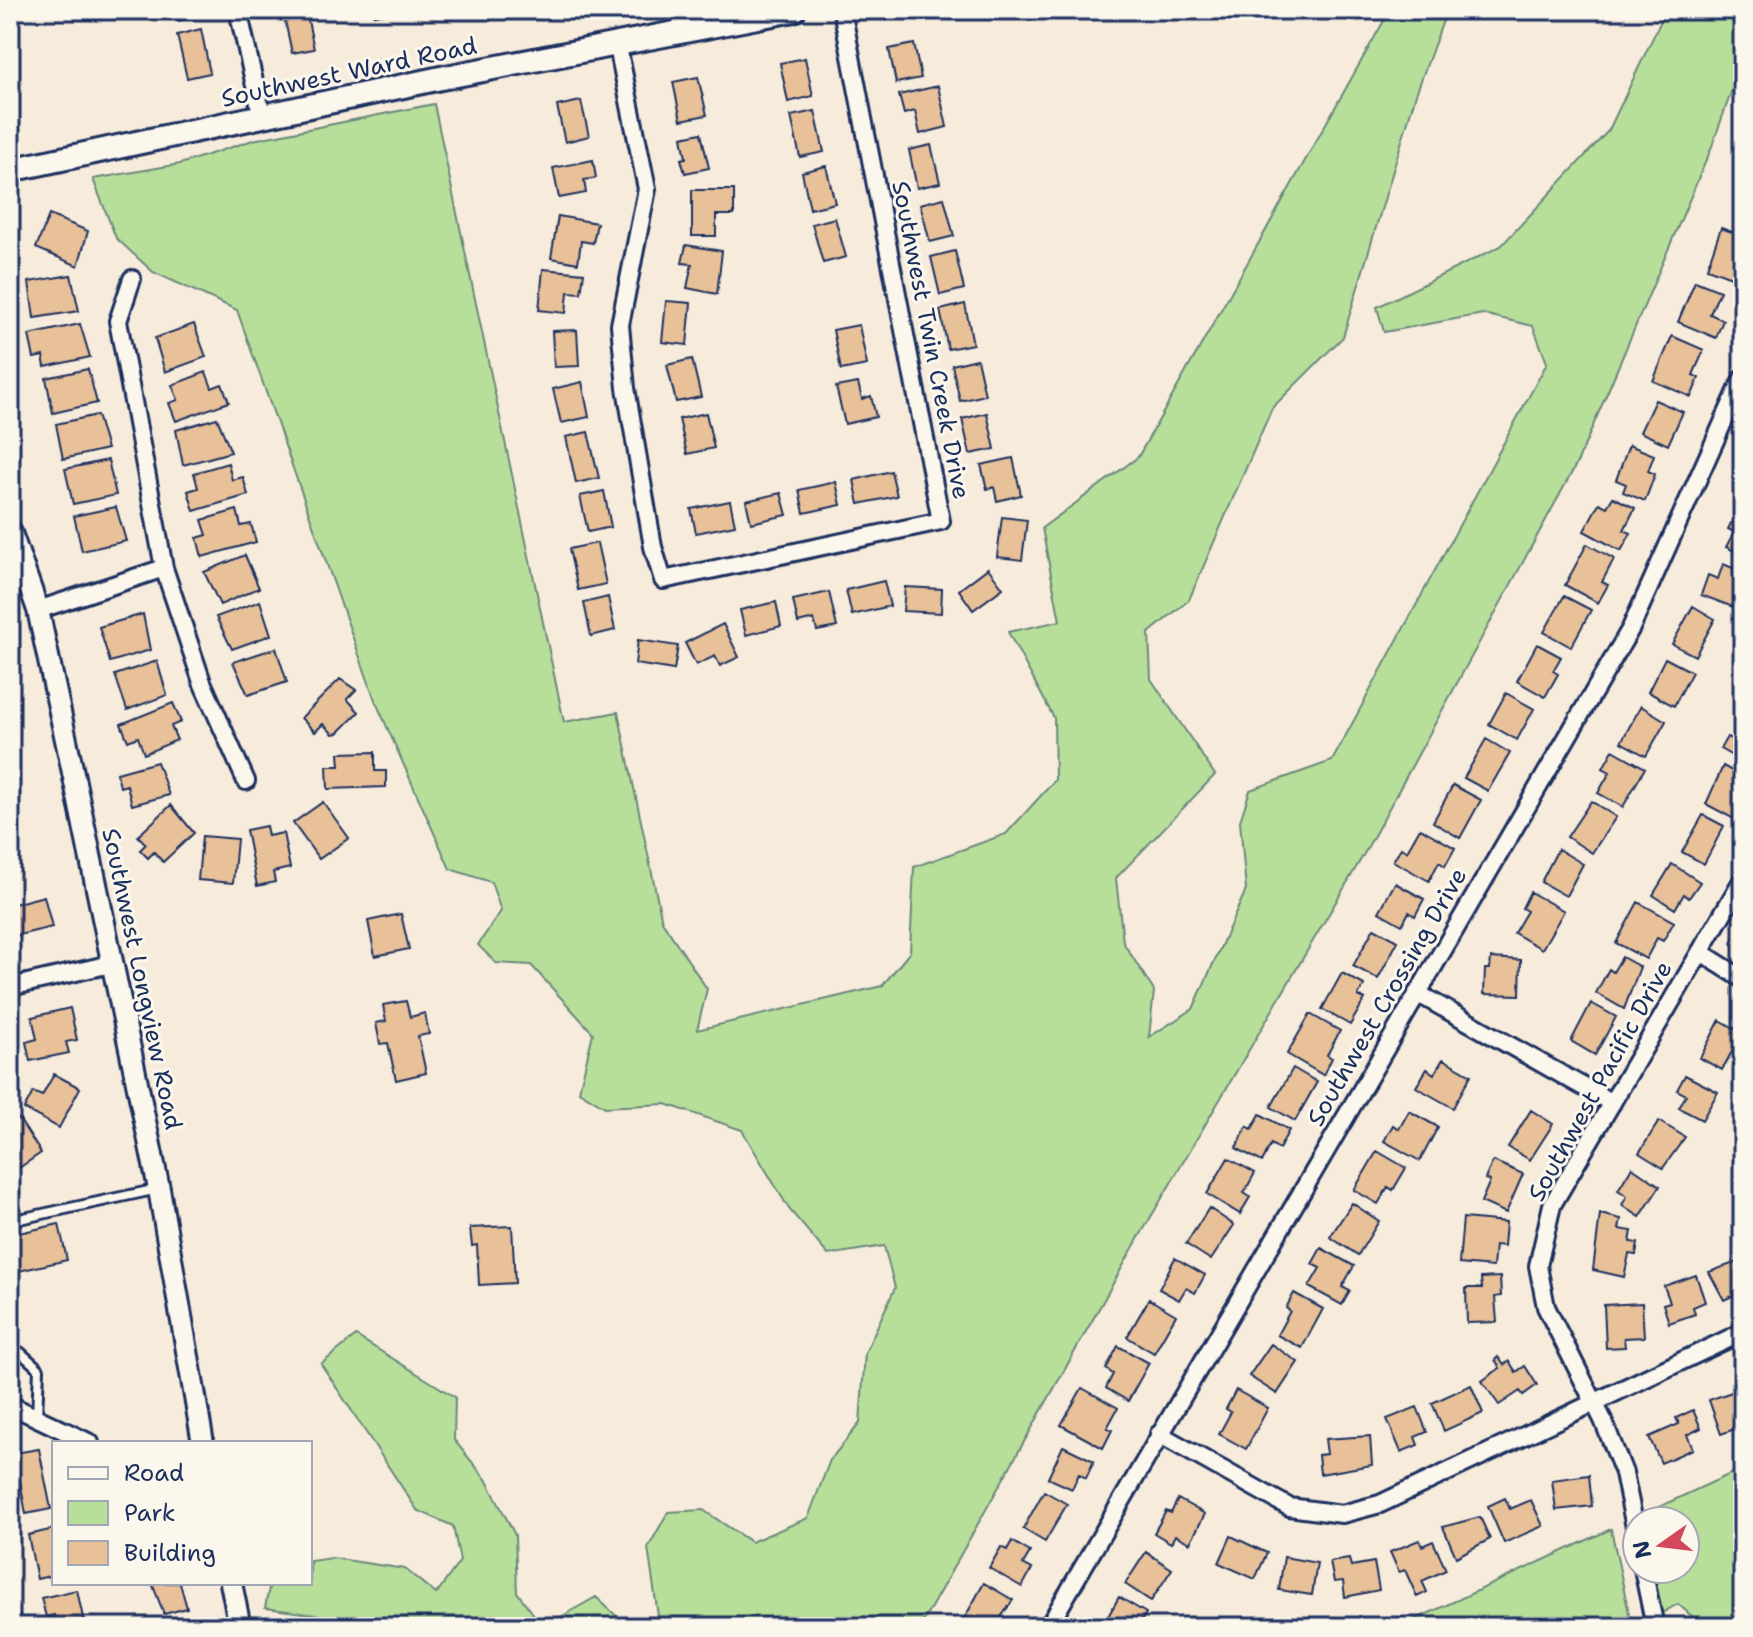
<svg xmlns="http://www.w3.org/2000/svg" width="1753" height="1637" viewBox="0 0 1753 1637" font-family="'Shantell Sans',sans-serif">
<style>
.green{fill:#b8df9a;stroke:#6a877c;stroke-width:2}
.building{fill:#e8c199;stroke:#1b2f5e;stroke-width:2}
.lines{fill:none;stroke-linecap:round;stroke-linejoin:round}
.service-casing{stroke:#1b2f5e;stroke-width:14}
.minor-casing{stroke:#1b2f5e;stroke-width:22}
.tertiary-casing{stroke:#1b2f5e;stroke-width:26}
.secondary-casing{stroke:#1b2f5e;stroke-width:28}
.service{stroke:#fbf7ec;stroke-width:8}
.minor{stroke:#fbf7ec;stroke-width:16}
.tertiary{stroke:#fbf7ec;stroke-width:20}
.secondary{stroke:#fbf7ec;stroke-width:22}
.labels{text-anchor:middle;stroke-width:6;stroke-linejoin:round;paint-order:stroke}
.street-label{font-size:24px;fill:#1b2f5e;stroke:#fbf7ec}
</style>
<rect width="100%" height="100%" fill="#f7ecdb"/>
<filter id="ink" filterUnits="userSpaceOnUse"><feTurbulence type="fractalNoise" baseFrequency=".0125" numOctaves="2"/><feDisplacementMap in="SourceGraphic" scale="16" xChannelSelector="R" yChannelSelector="G"/><feConvolveMatrix kernelMatrix="1 2 1 2 8 2 1 2 1" color-interpolation-filters="sRGB"/></filter>
<g filter="url(#ink)">
<path class="green" d="M1390,10h57l-31,84 -73,243 -71,71 -83,192 -40,33 2,46 64,96 -99,103 7,64 31,49 -5,46 44,-28 53,-119 -6,-69 10,-31 82,-29 215,-398 -14,-37 -50,-12 -99,18 -7,-25 124,-61 108,-116 57,-120h77v49l-32,90 -133,312 -214,393 -226,385 -218,388h-513l-142,-19 5,-25h40v-22l22,-3 73,11 31,25 24,-33 -7,-35 -36,-16 -96,-146 35,-28 99,61 -1,43 32,39 29,56 2,57 26,35 53,-30 29,27 33,-8 -10,-68 20,-36 35,-2 48,32 57,-24 22,-58 30,-37 5,-70 30,-65 -11,-42 -56,9 -39,-46 -47,-79 -76,-26 -61,3 -26,-16 14,-58 -62,-68 -35,-2 -18,-18 23,-34 -10,-29 -41,-13 -75,-169 -138,-390 -84,-38 -37,-34 -23,-59 87,-15 73,-24 181,-36 130,618 54,-10 44,209 45,68 -10,41 185,-44 28,-34 4,-85 92,-33 49,-54 -1,-62 -46,-86 52,-11 -18,-93 96,-71z
M1743,1468v153l-19,6h-20l-26,-23 -23,13 -10,-48h40v-48l-52,-2z
M1611,1529l21,98h-233z"/>
<path class="building" d="M175,10h22l2,6 -22,5z
M373,10h17l1,2 -17,3z
M306,11l8,38 -22,4 -8,-37z
M201,29l9,44 -23,5 -10,-43z
M914,44l7,34 -25,5 -7,-34z
M805,58l8,38 -25,6 -8,-39z
M698,77l9,38 -26,5 -8,-38z
M938,86l9,41 -27,7 -5,-23 -11,3 -5,-19z
M581,101l8,35 -24,6 -8,-36z
M815,111l9,41 -24,5 -9,-41z
M701,133l8,35 -24,5 -4,-14 5,-1 -4,-21z
M931,145l9,38 -23,5 -8,-38z
M593,160l3,18 -12,2 2,13 -27,5 -6,-30z
M826,166l9,37 -25,6 -8,-37z
M692,190h42v25h-18v21h-24z
M944,198l10,38 -24,6 -10,-38z
M49,215l39,16 -10,35 -42,-18z
M558,216l39,7 -4,20 -12,-2 -3,22 -27,-5z
M835,218l11,39 -23,6 -11,-39z
M1721,228l22,8 -1,45 -35,-13z
M686,245l36,6 -5,43 -30,-6 5,-24 -10,-1z
M955,251l9,38 -24,6 -9,-38z
M543,269l41,4 -3,20 -13,-1 -2,21 -27,-3z
M71,275l8,36 -45,7 -5,-36z
M1695,281l25,10 -10,23 13,6 -7,18 -38,-16z
M666,301l25,2 -4,42 -25,-3z
M965,304l8,40 -25,5 -8,-39z
M80,324l10,33 -45,10 -2,-11 -9,2 -5,-23z
M194,324l12,33 -41,15 -10,-34z
M859,325l8,40 -26,5 -8,-40z
M577,330l2,36 -25,1 -2,-36z
M1672,336l32,14 -11,25 6,3 -8,19 -38,-16z
M692,359l9,38 -25,5 -9,-37z
M977,359l8,36 -25,6 -8,-36z
M88,369l9,34 -44,10 -7,-35z
M206,372l6,16 10,-4 7,18 -53,19 -7,-18 9,-3 -6,-15z
M582,382l7,35 -28,6 -8,-34z
M858,383l4,16 9,-3 5,21 -31,7 -9,-37z
M1655,400l28,12 -15,33 -28,-13z
M706,413l8,35 -27,6 -8,-35z
M987,413l8,36 -25,5 -8,-35z
M97,415l10,34 -44,10 -7,-35z
M217,418l14,34 -48,13 -7,-35z
M588,432l11,46 -23,5 -10,-46z
M1629,445l25,10 -6,16 7,3 -10,27 -22,-9 3,-8 -10,-4z
M1013,458l8,37 -24,6 -3,-14 -7,2 -6,-24z
M108,460l8,35 -43,9 -8,-35z
M228,463l4,17 11,-3 5,18 -54,16 -6,-20 10,-3 -4,-15z
M891,471l6,25 -38,8 -5,-24z
M836,482l5,23 -37,8 -5,-23z
M604,491l7,36 -23,5 -8,-36z
M781,493l6,22 -36,8 -5,-22z
M1613,497l22,11 -11,22 7,3 -10,18 -37,-20 15,-28 8,4z
M730,501l5,24 -39,8 -5,-24z
M1740,506l3,2v47l-17,-8 8,-15 -6,-3z
M116,507l10,34 -44,10 -8,-35z
M237,510l4,16 10,-2 5,18 -54,15 -5,-19 10,-3 -5,-15z
M1002,517l25,3 -5,40 -25,-3z
M597,543l9,41 -28,6 -9,-41z
M1587,544l27,15 -12,23 6,3 -10,18 -33,-18z
M245,555l14,33 -39,17 -16,-33z
M1723,564l20,8 -10,35 -32,-12 7,-20 10,4z
M988,568l15,20 -30,22 -14,-20z
M884,581l6,25 -38,9 -6,-25z
M905,587l37,2 -1,24 -38,-2z
M829,592l8,35 -20,4 -3,-12 -16,4 -5,-23z
M1564,596l27,14 -20,37 -27,-15z
M608,597l7,33 -24,6 -7,-33z
M260,601l11,34 -39,14 -16,-32z
M776,602l5,24 -35,9 -6,-25z
M1693,606l22,13 -20,37 -23,-12z
M143,614l7,36 -40,12 -11,-35z
M723,624l16,33 -19,9 -5,-10 -19,9 -11,-22z
M638,640l40,6 -4,24 -39,-6z
M1537,644l24,13 -8,14 5,3 -13,23 -28,-16z
M276,648l11,34 -39,13 -15,-33z
M1665,658l27,14 -18,34 -26,-14z
M157,661l10,34 -40,15 -12,-35z
M340,679l16,11 -9,9 12,13 -21,21 -5,1 -10,-10 -8,8 -14,-14z
M1506,693l28,16 -17,31 -28,-16z
M173,703l8,19 -10,4 6,14 -33,14 -6,-17 -10,4 -7,-17z
M1641,706l25,15 -20,35 -25,-14z
M1743,724v38l-23,-13 7,-12 7,3z
M1486,739l24,14 -22,38 -24,-13z
M1613,750l32,18 -22,39 -25,-14 12,-21 -7,-4z
M375,752v19h11v16l-58,2 -1,-23h13l-1,-13z
M157,762l12,33 -37,10 -5,-20 -7,2 -3,-14z
M1723,766l20,11v26l-9,16 -28,-15z
M1453,785l28,15 -21,38 -27,-16z
M1591,801l25,16 -24,36 -25,-16z
M323,802l26,36 -30,21 -26,-36z
M171,805l23,28 -31,29 -9,-10 -6,6 -8,-8 6,-6 -8,-8z
M1703,815l21,11 -20,38 -22,-12z
M266,826l2,10 15,-3 7,35 -17,4 2,10 -18,4 -11,-56z
M1420,828l35,20 -10,18 -6,-4 -10,19 -36,-20 8,-13 6,3z
M202,836l35,3 -4,44 -35,-3z
M1558,849l25,15 -17,32 -25,-14z
M1672,864l28,18 -11,16 -5,-4 -9,15 -22,-14z
M1395,883l29,16 -9,17 -6,-4 -7,13 -23,-13z
M1530,892l34,19 -22,38 -28,-16 13,-22 -5,-3z
M44,896l8,31 -41,10 -1,-32z
M1638,902l36,20 -11,19 -6,-3 -11,21 -30,-16z
M401,914l8,35 -34,7 -7,-35z
M1374,928l24,13 -20,38 -25,-13z
M1622,957l18,10 -16,42 -28,-16 13,-24 4,3z
M1491,958l30,2 -1,35 -36,-1 1,-25h5z
M1342,973l22,12 -6,11 7,3 -15,26 -28,-16z
M406,1001l4,16 15,-4 4,21 -11,2 8,37 -30,7 -8,-37 -8,1 -4,-21 10,-2 -3,-16z
M1591,1003l25,14 -21,38 -24,-14z
M70,1008l7,32 -11,2 3,11 -39,8 -4,-19 11,-3 -5,-22z
M1310,1014l30,17 -13,24 5,3 -9,17 -36,-21z
M1720,1020l23,13 -3,16 -5,-3 -13,24 -22,-12z
M1443,1059l28,16 -18,33 -37,-21 11,-18 7,5z
M1293,1068l24,14 -22,39 -24,-14z
M54,1074l26,14 -21,40 -35,-19 9,-17 9,4z
M1685,1075l33,17 -16,28 -23,-12 7,-13 -9,-5z
M1531,1110l22,14 -23,36 -22,-13z
M1409,1111l29,16 -18,34 -36,-20 9,-16 6,4z
M1260,1114l29,16 -10,19 -8,-5 -9,18 -26,-14 11,-22 5,3z
M19,1119l22,34 -31,21v-49z
M1659,1121l26,16 -22,31 -24,-15z
M1377,1151l29,17 -13,22 -5,-3 -10,17 -24,-14z
M1228,1158l27,15 -11,20 6,4 -10,17 -33,-20z
M1493,1161l30,13 -17,39 -25,-11 9,-21 -5,-2z
M1632,1167l28,19 -20,31 -18,-12 5,-9 -9,-6z
M1352,1203l27,18 -21,34 -28,-18z
M1209,1208l25,17 -23,35 -25,-16z
M1600,1214l21,5 -2,10 13,2 -2,11 8,1 -2,12 -7,-1 -5,23 -31,-7z
M1463,1218l43,4 -2,24 -9,-1 -2,22 -34,-3z
M59,1224l8,36 -57,13v-38z
M512,1226l3,57 -36,2 -2,-40 -5,1 -2,-18z
M1321,1248l33,18 -12,21 8,4 -8,14 -33,-18 11,-19 -8,-4z
M1175,1258l30,17 -10,18 -9,-5 -7,12 -20,-11z
M1743,1260v31l-19,9 -15,-28z
M1696,1275l9,27 -12,5 2,7 -26,9 -6,-19 7,-2 -6,-16z
M1500,1277l1,19 -6,1 2,25 -30,1 -1,-35h16l-1,-10z
M10,1288l8,36 -8,1z
M1294,1293l29,16 -21,39 -25,-13 13,-24 -4,-3z
M1149,1299l27,16 -22,38 -27,-16z
M1642,1303l2,34 -20,1 1,9 -19,1 -2,-43z
M1271,1344l27,18 -21,32 -28,-18z
M1118,1346l31,17 -21,38 -22,-13 7,-14 -7,-5z
M1498,1357l6,8 5,-4 7,11 9,-6 12,19 -14,10 -3,-4 -21,14 -17,-24 18,-13 -5,-8z
M1471,1385l12,28 -39,18 -12,-28z
M1082,1388l36,20 -11,20 5,2 -9,18 -42,-23z
M1740,1389l3,37 -22,8 -12,-34z
M1236,1390l32,18 -22,41 -27,-15 12,-22 -5,-3z
M1417,1407l10,25 -12,5 3,8 -17,7 -14,-33z
M1693,1410l8,18 -14,7 6,14 -32,14 -12,-26 30,-13 -3,-6z
M1370,1436l2,29 -52,9 -2,-19 9,-1 -2,-15z
M1063,1446l31,15 -8,17 -7,-4 -7,15 -24,-11z
M39,1449l12,60 -25,5 -11,-61z
M1589,1475l3,31 -36,4 -4,-30z
M1044,1491l23,13 -22,38 -22,-13z
M1505,1498l5,11 21,-9 12,26 -39,17 -16,-37z
M1178,1499l27,15 -15,29 -15,-8 -4,8 -17,-10 12,-22 5,2z
M1480,1517l10,22 -34,18 -13,-30z
M54,1529v46l-17,4 -9,-44z
M1231,1536l36,17 -12,26 -36,-16z
M1419,1540l3,6 11,-5 13,29 -24,11 5,11 -10,5 -12,-27 -6,2 -9,-20z
M1012,1541l18,11 -7,12 9,5 -10,18 -33,-19 12,-21 6,3z
M1146,1552l26,17 -21,32 -26,-17z
M1284,1557l33,6 -5,32 -33,-5z
M1349,1559l2,7 23,-4 5,28 -34,7 -2,-16 -9,1 -4,-20z
M152,1583h28l7,25 -23,6z
M984,1583l29,17 -19,27h-17l-13,-8z
M77,1590l8,37h-28l-3,-12 -8,2 -5,-19z
M1119,1597l27,16 -8,14h-36z"/>
<g class="lines">
<g class="service-casing">
<path id="service" d="M10,1221l148,-32
M10,1353l10,-1 19,17 -2,48"/>
</g>
<g class="minor-casing">
<path id="minor" d="M238,10l24,107
M617,42l30,147 -27,136 6,63 27,159 10,33 278,-59 -99,-511
M132,279l-14,42 46,247 38,114 44,99
M38,610l126,-42
M1700,952l43,27
M10,987l101,-23
M1417,993l195,110
M10,1405l80,38
M1159,1434l130,73 53,7 38,-10 363,-172
M1637,1537l-13,-64 -21,-53 -57,-113 -8,-41 14,-61 191,-326
M1643,1569l12,58
M1048,1627l583,-999 112,-250"/>
</g>
<g class="tertiary-casing">
<path id="tertiary" d="M10,530l28,80 33,153 88,426 44,254
M231,1583l9,44"/>
</g>
<g class="secondary-casing">
<path id="secondary" d="M10,170l431,-92 353,-68"/>
</g>
<use href="#service" class="service"/>
<use href="#minor" class="minor"/>
<use href="#tertiary" class="tertiary"/>
<use href="#secondary" class="secondary"/>
</g>
</g>
<g class="labels">
<g class="street-label">
<text transform="translate(349 72) rotate(-12)" y="8">Southwest Ward Road</text>
<text transform="translate(931 340) rotate(79)" y="8">Southwest Twin Creek Drive</text>
<text transform="translate(142 979) rotate(78)" y="8">Southwest Longview Road</text>
<text transform="translate(1387 997) rotate(-60)" y="8">Southwest Crossing Drive</text>
<text transform="translate(1600 1081) rotate(-61)" y="8">Southwest Pacific Drive</text>
</g>
</g>
<rect width="1753" height="1637" fill="none" stroke="#fbf7ec" stroke-width="40"/>
<rect x="20" y="20" width="1713" height="1597" fill="none" stroke="#1b2f5e" stroke-width="3" filter="url(#ink)"/>
<rect x="52" y="1441" width="260" height="144" fill="#fbf7ec" stroke="#a1a7b3" stroke-width="2"/>
<rect x="68" y="1467" width="40" height="12" fill="#fbf7ec" stroke="#a1a7b3" stroke-width="2"/>
<text x="124" y="1481" font-size="24" fill="#1b2f5e">Road</text>
<rect x="68" y="1501" width="40" height="24" fill="#b8df9a" stroke="#a1a7b3" stroke-width="2"/>
<text x="124" y="1521" font-size="24" fill="#1b2f5e">Park</text>
<rect x="68" y="1541" width="40" height="24" fill="#e8c199" stroke="#a1a7b3" stroke-width="2"/>
<text x="124" y="1561" font-size="24" fill="#1b2f5e">Building</text>
<g transform="translate(1661 1545) rotate(256)"><circle r="38" fill="#fbf7ec" stroke="#a1a7b3" stroke-width="2"/>
<path d="M0-6L14 30L0 20L-14 30Z" fill="#d1495b"/>
<text y="-12" font-size="22" font-weight="bold" text-anchor="middle" fill="#1b2f5e">N</text>
</g>
</svg>
